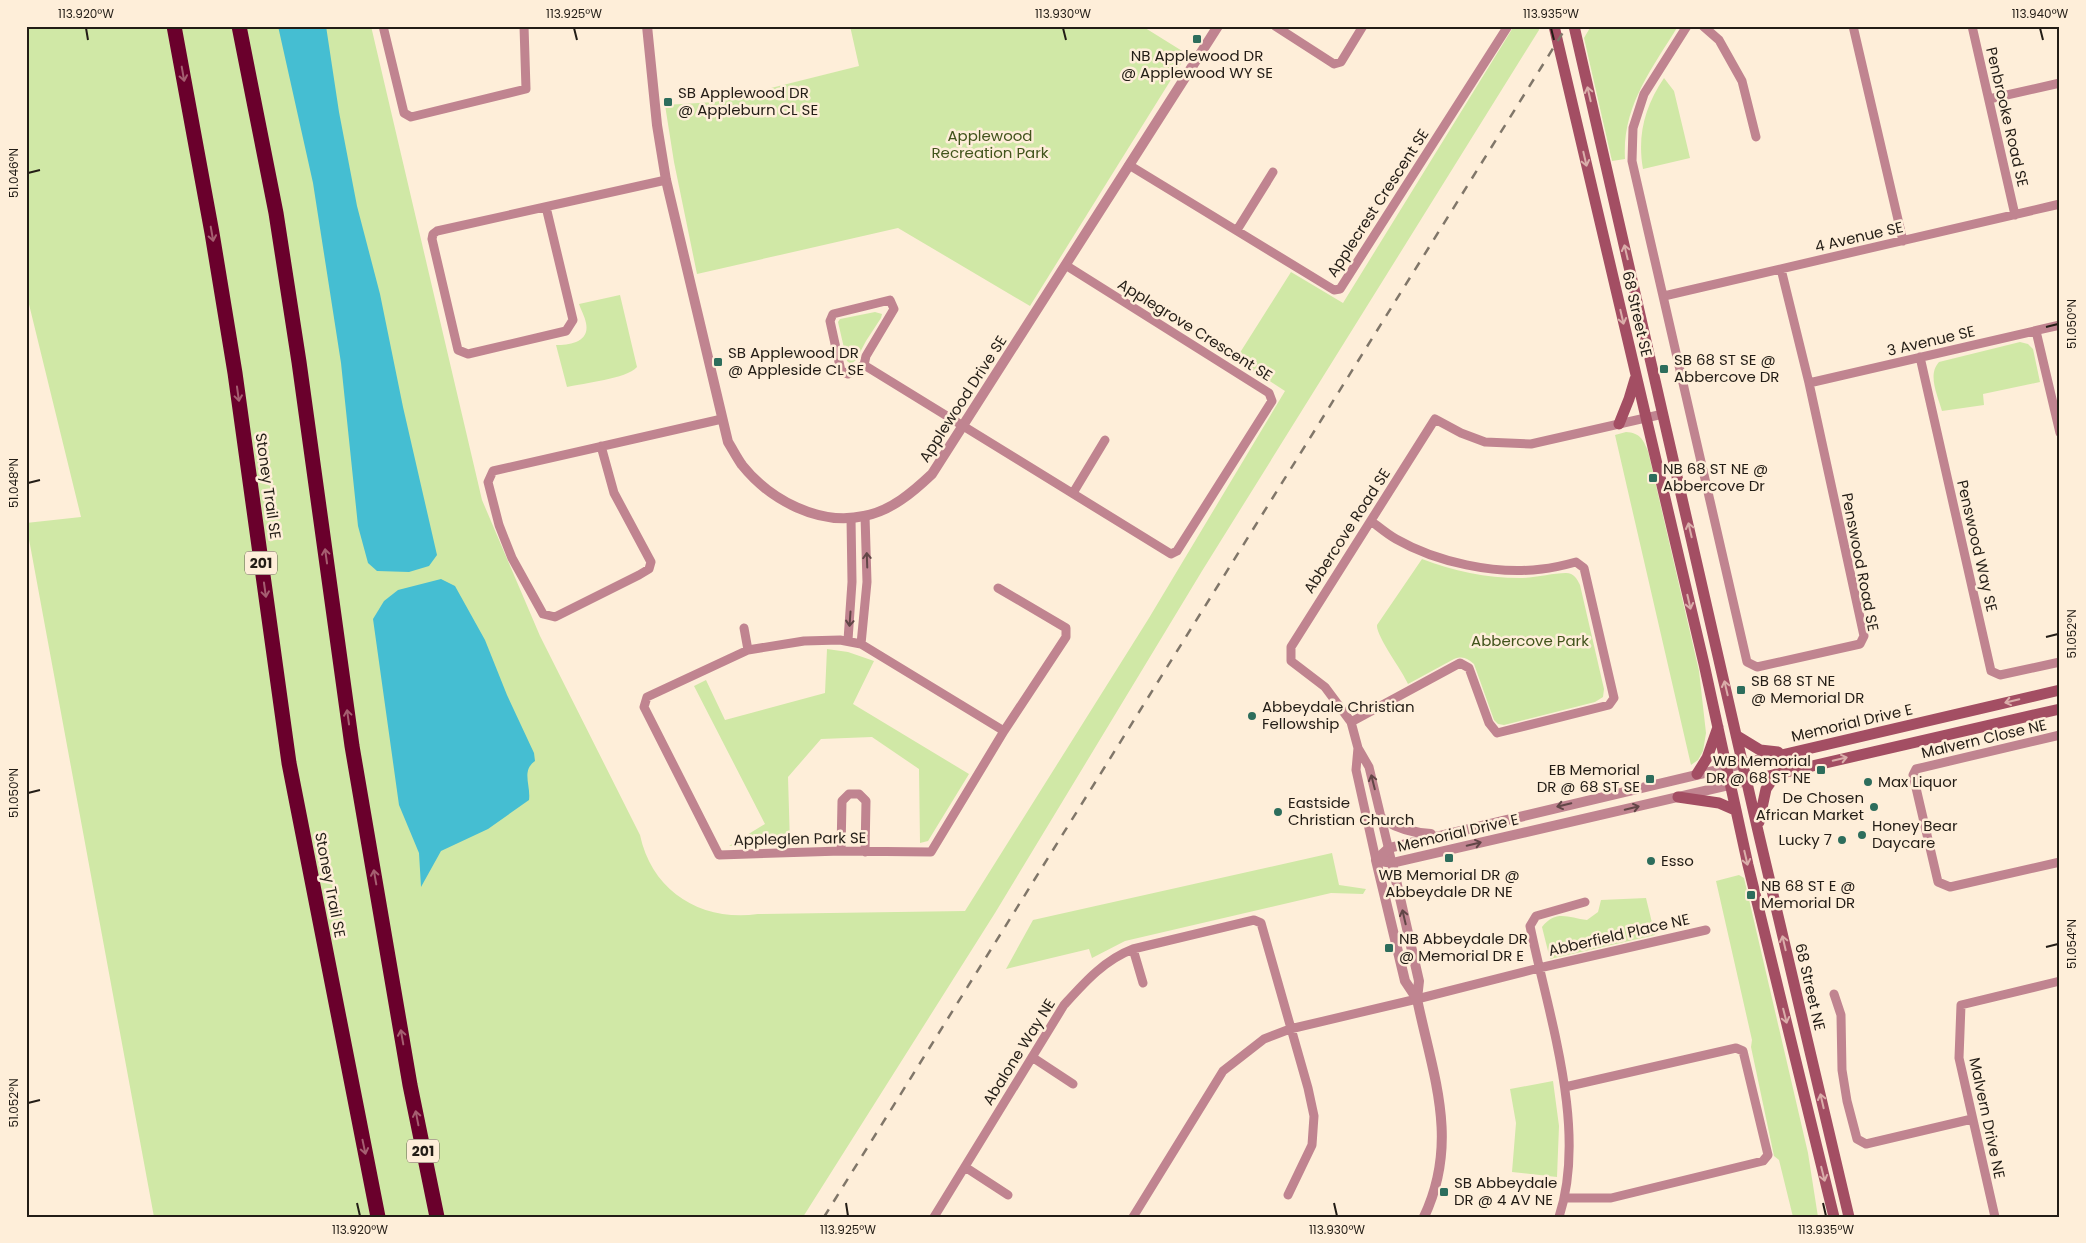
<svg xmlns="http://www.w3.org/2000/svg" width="2086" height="1243" viewBox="0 0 2086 1243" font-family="Poppins,sans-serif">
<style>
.green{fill:#d0e8a6}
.water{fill:#45bed2}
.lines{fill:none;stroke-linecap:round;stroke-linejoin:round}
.minor{stroke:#c08490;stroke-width:9}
.tertiary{stroke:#c08490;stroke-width:10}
.secondary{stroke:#a34e63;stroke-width:11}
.motorway{stroke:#6a002c;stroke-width:15}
.rail{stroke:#807669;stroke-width:2.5;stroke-dasharray:9 9;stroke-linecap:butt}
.oneway{stroke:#a55f71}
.oneway2{stroke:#daaeaa}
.oneway3{stroke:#624647}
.ticks{fill:none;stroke:#231d16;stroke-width:2}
.poi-dot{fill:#2d6d5c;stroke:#feeed9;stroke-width:2}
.labels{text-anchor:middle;stroke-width:5;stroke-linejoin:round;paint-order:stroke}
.shield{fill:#feeed9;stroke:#655c50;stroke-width:1}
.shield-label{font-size:14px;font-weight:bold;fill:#231d16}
.poi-label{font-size:15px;fill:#231d16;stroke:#feeed9;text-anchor:start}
.street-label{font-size:15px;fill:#231d16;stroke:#feeed9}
.park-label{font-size:15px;fill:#42541c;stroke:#feeed9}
.neatline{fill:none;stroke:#231d16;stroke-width:2}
.ticks-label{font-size:12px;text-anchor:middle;fill:#231d16}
</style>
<rect width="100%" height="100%" fill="#feeed9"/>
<path class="green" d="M26,26h345l111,474 58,136 100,199c12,57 62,87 118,79l207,-3 184,-293 136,-227 -49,-32 55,-87 52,31 171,-277h24l1,4 -337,541 -207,342 -192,304h-649l-128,-694 55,-6 -55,-225z
M850,26h292l45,28 -157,252 -132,-78 -201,46 -23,-112 -9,-57 50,-3 144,-36z
M1591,26h87c-26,43 -56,80 -53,133l-13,2 -28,-123z
M1664,78l10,13 16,67 -47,11c-6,-34 2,-63 21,-91z
M620,295l17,72c-11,12 -53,16 -70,20l-11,-42c14,0 34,-3 30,-22 -1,-6 -5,-13 -7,-19z
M875,312l7,2 -1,4 -15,23 -10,19 -5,4 -4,-3 -9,-39 2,-3z
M2020,342l8,2 5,5 7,33 -57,12 1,11 -42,6c-4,-15 -15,-36 -3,-49z
M1626,432c14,1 17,7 22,19l51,220 7,62 -3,18 -5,9 -7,5 -76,-330z
M1422,559c31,12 64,19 98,19 15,0 33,-5 46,-5 8,0 11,6 14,12l24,104 -1,8 -8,5 -91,23 -6,-1 -4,-4 -20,-56c-7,-6 -11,-8 -20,-5l-46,25c-6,-14 -32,-48 -31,-59z
M827,649l21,3 26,9 -21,43 116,70 -41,67 -8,2 -1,-74 -47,-32 -51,2 -33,38 2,67 -61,2 36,-22 -71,-138 12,-6 19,40 100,-27z
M1332,853l7,32 27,4 -3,5 -32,-1 -206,48 -33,17 -3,-9 -83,20 27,-49z
M1739,875l5,3 64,275 10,64h-25l-14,-57 -5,-4 -23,-109 1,-7 -36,-159z
M1646,898l9,37 -105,24 -8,-32c14,-18 27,-9 45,-7l11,-8 3,-12z
M1553,1081l6,45 -2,51 -45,-5 4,-49 -6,-34z"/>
<path class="water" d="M278,26h48l13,86 18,94 23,88 23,113 34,148 -8,11 -20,6 -32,-1 -9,-8 -10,-37 -17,-163 -28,-180z
M441,579l14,7 30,54 22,55 27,58 1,8c-14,10 -4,24 -6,39l-41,29 -47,22 -20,36 -2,-34 -20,-48 -26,-186 11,-18 14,-11z"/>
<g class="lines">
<path class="minor" d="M383,26l21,87 7,4 115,-28 -2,-63
M1275,26l59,38 7,-2 22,-36
M1687,26l-43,68 -11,34 -1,33 115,501 10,5 103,-23 4,-8 -55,-253 -28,-114
M1703,26l16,14 23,41 14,56
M1853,26l50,215
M1972,26l43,189
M1989,99l71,-16
M1129,165l205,125 6,-1 168,-263
M546,207l27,113 -7,11 -98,23 -10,-4 -26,-111 1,-5 4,-3 229,-51
M1237,230l36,-58
M1664,296l396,-92
M890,300l4,9 -28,47 -2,9 -16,9 -7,-3 -11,-50 3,-7z
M2036,331l24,102
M1920,357l71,314 9,4 60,-13
M864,365l307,189 6,-3 95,-150 -3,-8 -202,-127
M1809,383l251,-58
M601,446l13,47 37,69 -2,7 -10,6 -84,42 -12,-3 -31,-56 -13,-33 -11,-43 5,-11 229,-52
M1073,493l32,-53
M998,588l68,40v9l-62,94 -73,121 -90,-1 -122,4 -75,-148 3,-10 101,-47 56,-9 36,-1 21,4 143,87
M744,628l4,22
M848,640l4,-58 -1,-64
M861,644l6,-62 -2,-66
M1351,722l109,-59 9,5 20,55 8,10 112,-28 5,-7 -30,-130 -8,-6c-11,3 -23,6 -34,7 -47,6 -106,-7 -146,-30 -9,-5 -17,-12 -25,-18
M2060,735l-144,34 -3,6 25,107 12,5 110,-25
M1358,748l11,19 23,96
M841,851l1,-50 7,-7h10l7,7 -1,51
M1376,860l-20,-90 2,-22 -7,-26 -26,-35 -34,-26v-14l144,-228 26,14 24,9 46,2 132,-30
M1133,949l10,34
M1834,994l7,21 1,55 5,31 10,38 9,5 106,-25
M1032,1057l41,27
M1565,1087l171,-39 7,3 25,104 -5,6 -152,37h-46
M965,1167l43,28
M934,1217l130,-212c20,-22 40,-45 69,-56l121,-29 7,3 47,165 6,28 -2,29 -24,50
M1133,1217l90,-146 41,-32 26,-10 127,-30 122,-31 167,-38
M1559,1217c29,-88 -11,-203 -29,-291l6,-10 49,-14
M1995,1217l-36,-159 2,-53 99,-24"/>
<path class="tertiary" d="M647,26l10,99 9,55 62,262c5,8 9,16 14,23 28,35 77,61 122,51 27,-5 49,-24 68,-42l286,-448
M1383,819c16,10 30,14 48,15
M1376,860l13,-12 354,-84
M1376,860l16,3 355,-82
M1376,860l29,121 12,18
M1392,863l27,118 -2,18c16,77 43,142 7,218"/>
<path class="secondary" d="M1554,26l150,638 44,201 86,352
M1574,26l184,805 91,386
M1619,424l10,-25 6,-20
M1737,736l23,14 18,2
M1743,764l317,-74
M1697,774l10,-16 11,-31
M1747,781l313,-72
M1678,797l41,6 16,7
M1759,822l7,-33 10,-15"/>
<path class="motorway" d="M174,26l38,207 23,140 54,390 89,454
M239,26l37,187 23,149 53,384 58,339 27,132"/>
<path class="rail" d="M824,1217l743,-1191"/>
</g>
<defs><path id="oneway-shaft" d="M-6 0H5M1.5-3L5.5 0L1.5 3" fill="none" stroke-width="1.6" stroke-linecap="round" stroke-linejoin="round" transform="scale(1.25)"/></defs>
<g class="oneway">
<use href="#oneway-shaft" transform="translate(183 74) rotate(80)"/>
<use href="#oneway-shaft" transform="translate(212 234) rotate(80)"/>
<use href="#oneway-shaft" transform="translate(238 394) rotate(82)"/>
<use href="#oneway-shaft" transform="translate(326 556) rotate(-98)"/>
<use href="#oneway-shaft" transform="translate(265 590) rotate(82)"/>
<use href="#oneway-shaft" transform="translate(348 717) rotate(-98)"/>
<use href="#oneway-shaft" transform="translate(375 877) rotate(-100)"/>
<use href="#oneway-shaft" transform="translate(402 1037) rotate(-100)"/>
<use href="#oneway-shaft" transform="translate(417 1118) rotate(-101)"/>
<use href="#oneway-shaft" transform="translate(364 1147) rotate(78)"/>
</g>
<g class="oneway2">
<use href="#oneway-shaft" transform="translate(1589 94) rotate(-103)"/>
<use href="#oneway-shaft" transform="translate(1585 159) rotate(77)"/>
<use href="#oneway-shaft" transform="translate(1626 252) rotate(-103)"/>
<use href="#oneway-shaft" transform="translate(1622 317) rotate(77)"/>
<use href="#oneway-shaft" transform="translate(1690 530) rotate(-103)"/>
<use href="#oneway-shaft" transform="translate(1689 602) rotate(77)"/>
<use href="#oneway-shaft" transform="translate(1726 688) rotate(-103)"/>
<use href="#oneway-shaft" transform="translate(2012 701) rotate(167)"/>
<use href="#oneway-shaft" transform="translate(1840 759) rotate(-13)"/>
<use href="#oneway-shaft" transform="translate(1746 858) rotate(77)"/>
<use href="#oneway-shaft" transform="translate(1784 943) rotate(-103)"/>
<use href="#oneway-shaft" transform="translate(1785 1016) rotate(76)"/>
<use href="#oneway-shaft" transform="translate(1822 1101) rotate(-103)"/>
<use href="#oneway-shaft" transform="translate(1823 1174) rotate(76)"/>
</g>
<g class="oneway3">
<use href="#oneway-shaft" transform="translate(867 560) rotate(-92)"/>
<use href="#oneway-shaft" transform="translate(850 619) rotate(94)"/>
<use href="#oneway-shaft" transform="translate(1373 782) rotate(-104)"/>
<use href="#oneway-shaft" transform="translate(1564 805) rotate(167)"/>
<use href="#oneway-shaft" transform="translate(1632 808) rotate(-13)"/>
<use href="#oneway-shaft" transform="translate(1474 844) rotate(-13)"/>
<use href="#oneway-shaft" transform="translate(1404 917) rotate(-103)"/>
</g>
<path class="ticks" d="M86,28l2,12M574,28l3,12M1063,28l3,12M1551,28l3,12M2040,28l3,12M28,173l12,-3M2046,327l12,-3M28,483l12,-3M2046,637l12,-3M28,793l12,-3M2046,947l12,-3M28,1103l12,-3M357,1203l3,13M846,1203l2,13M1334,1203l3,13M1823,1203l3,13"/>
<g class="poi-dot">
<rect x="1192" y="34" width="10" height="10" rx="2.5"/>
<rect x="663" y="97" width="10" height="10" rx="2.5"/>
<rect x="713" y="357" width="10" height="10" rx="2.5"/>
<rect x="1659" y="364" width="10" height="10" rx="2.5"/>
<rect x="1648" y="473" width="10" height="10" rx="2.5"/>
<rect x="1736" y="685" width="10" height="10" rx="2.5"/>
<circle cx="1252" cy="716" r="5"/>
<rect x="1816" y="765" width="10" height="10" rx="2.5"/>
<rect x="1645" y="774" width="10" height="10" rx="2.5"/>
<circle cx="1868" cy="782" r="5"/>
<circle cx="1874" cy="807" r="5"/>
<circle cx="1278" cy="812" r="5"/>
<circle cx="1862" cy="835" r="5"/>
<circle cx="1842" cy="840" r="5"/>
<rect x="1444" y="853" width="10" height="10" rx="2.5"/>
<circle cx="1651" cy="861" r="5"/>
<rect x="1746" y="890" width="10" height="10" rx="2.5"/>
<rect x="1384" y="943" width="10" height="10" rx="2.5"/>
<rect x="1439" y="1187" width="10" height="10" rx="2.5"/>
</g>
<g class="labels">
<g class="shield">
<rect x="245" y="551.5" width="32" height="23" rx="4"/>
<rect x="407" y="1139.5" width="32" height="23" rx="4"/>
</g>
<g class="shield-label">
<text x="261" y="568">201</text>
<text x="423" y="1156">201</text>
</g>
<g class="poi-label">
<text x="1197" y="61" text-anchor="middle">NB Applewood DR<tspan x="1197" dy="17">@ Applewood WY SE</tspan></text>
<text x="678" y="98">SB Applewood DR<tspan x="678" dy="17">@ Appleburn CL SE</tspan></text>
<text x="728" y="358">SB Applewood DR<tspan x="728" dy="17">@ Appleside CL SE</tspan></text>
<text x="1674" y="365">SB 68 ST SE @<tspan x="1674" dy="17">Abbercove DR</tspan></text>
<text x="1663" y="474">NB 68 ST NE @<tspan x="1663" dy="17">Abbercove Dr</tspan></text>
<text x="1751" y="686">SB 68 ST NE<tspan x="1751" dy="17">@ Memorial DR</tspan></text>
<text x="1262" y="712">Abbeydale Christian<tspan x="1262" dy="17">Fellowship</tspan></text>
<text x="1811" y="766" text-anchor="end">WB Memorial<tspan x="1811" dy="17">DR @ 68 ST NE</tspan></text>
<text x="1640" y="775" text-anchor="end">EB Memorial<tspan x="1640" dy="17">DR @ 68 ST SE</tspan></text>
<text x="1878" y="787">Max Liquor</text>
<text x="1864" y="803" text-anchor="end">De Chosen<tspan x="1864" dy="17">African Market</tspan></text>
<text x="1288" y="808">Eastside<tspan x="1288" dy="17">Christian Church</tspan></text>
<text x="1872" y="831">Honey Bear<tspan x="1872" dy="17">Daycare</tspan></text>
<text x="1832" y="845" text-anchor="end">Lucky 7</text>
<text x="1661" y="866">Esso</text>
<text x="1449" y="880" text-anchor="middle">WB Memorial DR @<tspan x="1449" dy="17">Abbeydale DR NE</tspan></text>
<text x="1761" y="891">NB 68 ST E @<tspan x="1761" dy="17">Memorial DR</tspan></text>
<text x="1399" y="944">NB Abbeydale DR<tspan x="1399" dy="17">@ Memorial DR E</tspan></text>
<text x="1454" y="1188">SB Abbeydale<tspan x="1454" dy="17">DR @ 4 AV NE</tspan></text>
</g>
<g class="street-label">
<text transform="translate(2007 117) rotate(77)" y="5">Penbrooke Road SE</text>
<text transform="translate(1378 203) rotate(-57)" y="5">Applecrest Crescent SE</text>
<text transform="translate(1859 237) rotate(-13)" y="5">4 Avenue SE</text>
<text transform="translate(1637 314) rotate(77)" y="5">68 Street SE</text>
<text transform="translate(1195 330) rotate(32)" y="5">Applegrove Crescent SE</text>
<text transform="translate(1931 341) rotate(-13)" y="5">3 Avenue SE</text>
<text transform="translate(963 399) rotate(-57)" y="5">Applewood Drive SE</text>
<text transform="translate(268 486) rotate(82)" y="5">Stoney Trail SE</text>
<text transform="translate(1347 531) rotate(-57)" y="5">Abbercove Road SE</text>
<text transform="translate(1977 546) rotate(77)" y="5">Penswood Way SE</text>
<text transform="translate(1860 562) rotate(79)" y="5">Penswood Road SE</text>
<text transform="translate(1852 723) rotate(-13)" y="5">Memorial Drive E</text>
<text transform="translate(1984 739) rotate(-13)" y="5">Malvern Close NE</text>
<text transform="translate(1458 833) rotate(-13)" y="5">Memorial Drive E</text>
<text transform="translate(800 839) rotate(-1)" y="5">Appleglen Park SE</text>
<text transform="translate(330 885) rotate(79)" y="5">Stoney Trail SE</text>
<text transform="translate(1619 935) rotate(-13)" y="5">Abberfield Place NE</text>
<text transform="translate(1810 987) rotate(77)" y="5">68 Street NE</text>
<text transform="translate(1019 1052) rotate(-58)" y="5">Abalone Way NE</text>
<text transform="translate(1987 1118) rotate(78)" y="5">Malvern Drive NE</text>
</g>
<g class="park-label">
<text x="990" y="141">Applewood<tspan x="990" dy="17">Recreation Park</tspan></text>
<text x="1530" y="646">Abbercove Park</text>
</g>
</g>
<rect width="2086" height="1243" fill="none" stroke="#feeed9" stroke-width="55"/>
<rect x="28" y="28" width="2030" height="1188" class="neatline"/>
<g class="ticks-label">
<text x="86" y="18">113.920°W</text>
<text x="574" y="18">113.925°W</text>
<text x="1063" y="18">113.930°W</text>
<text x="1551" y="18">113.935°W</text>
<text x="2040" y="18">113.940°W</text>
<text transform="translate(14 173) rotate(-90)" y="4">51.046°N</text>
<text transform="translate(2072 324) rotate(-90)" y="4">51.050°N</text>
<text transform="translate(14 483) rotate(-90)" y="4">51.048°N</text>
<text transform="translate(2072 634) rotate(-90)" y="4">51.052°N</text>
<text transform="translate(14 793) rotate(-90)" y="4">51.050°N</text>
<text transform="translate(2072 944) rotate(-90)" y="4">51.054°N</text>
<text transform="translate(14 1103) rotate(-90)" y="4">51.052°N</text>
<text x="360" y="1234">113.920°W</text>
<text x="848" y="1234">113.925°W</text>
<text x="1337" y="1234">113.930°W</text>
<text x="1826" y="1234">113.935°W</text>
</g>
</svg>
